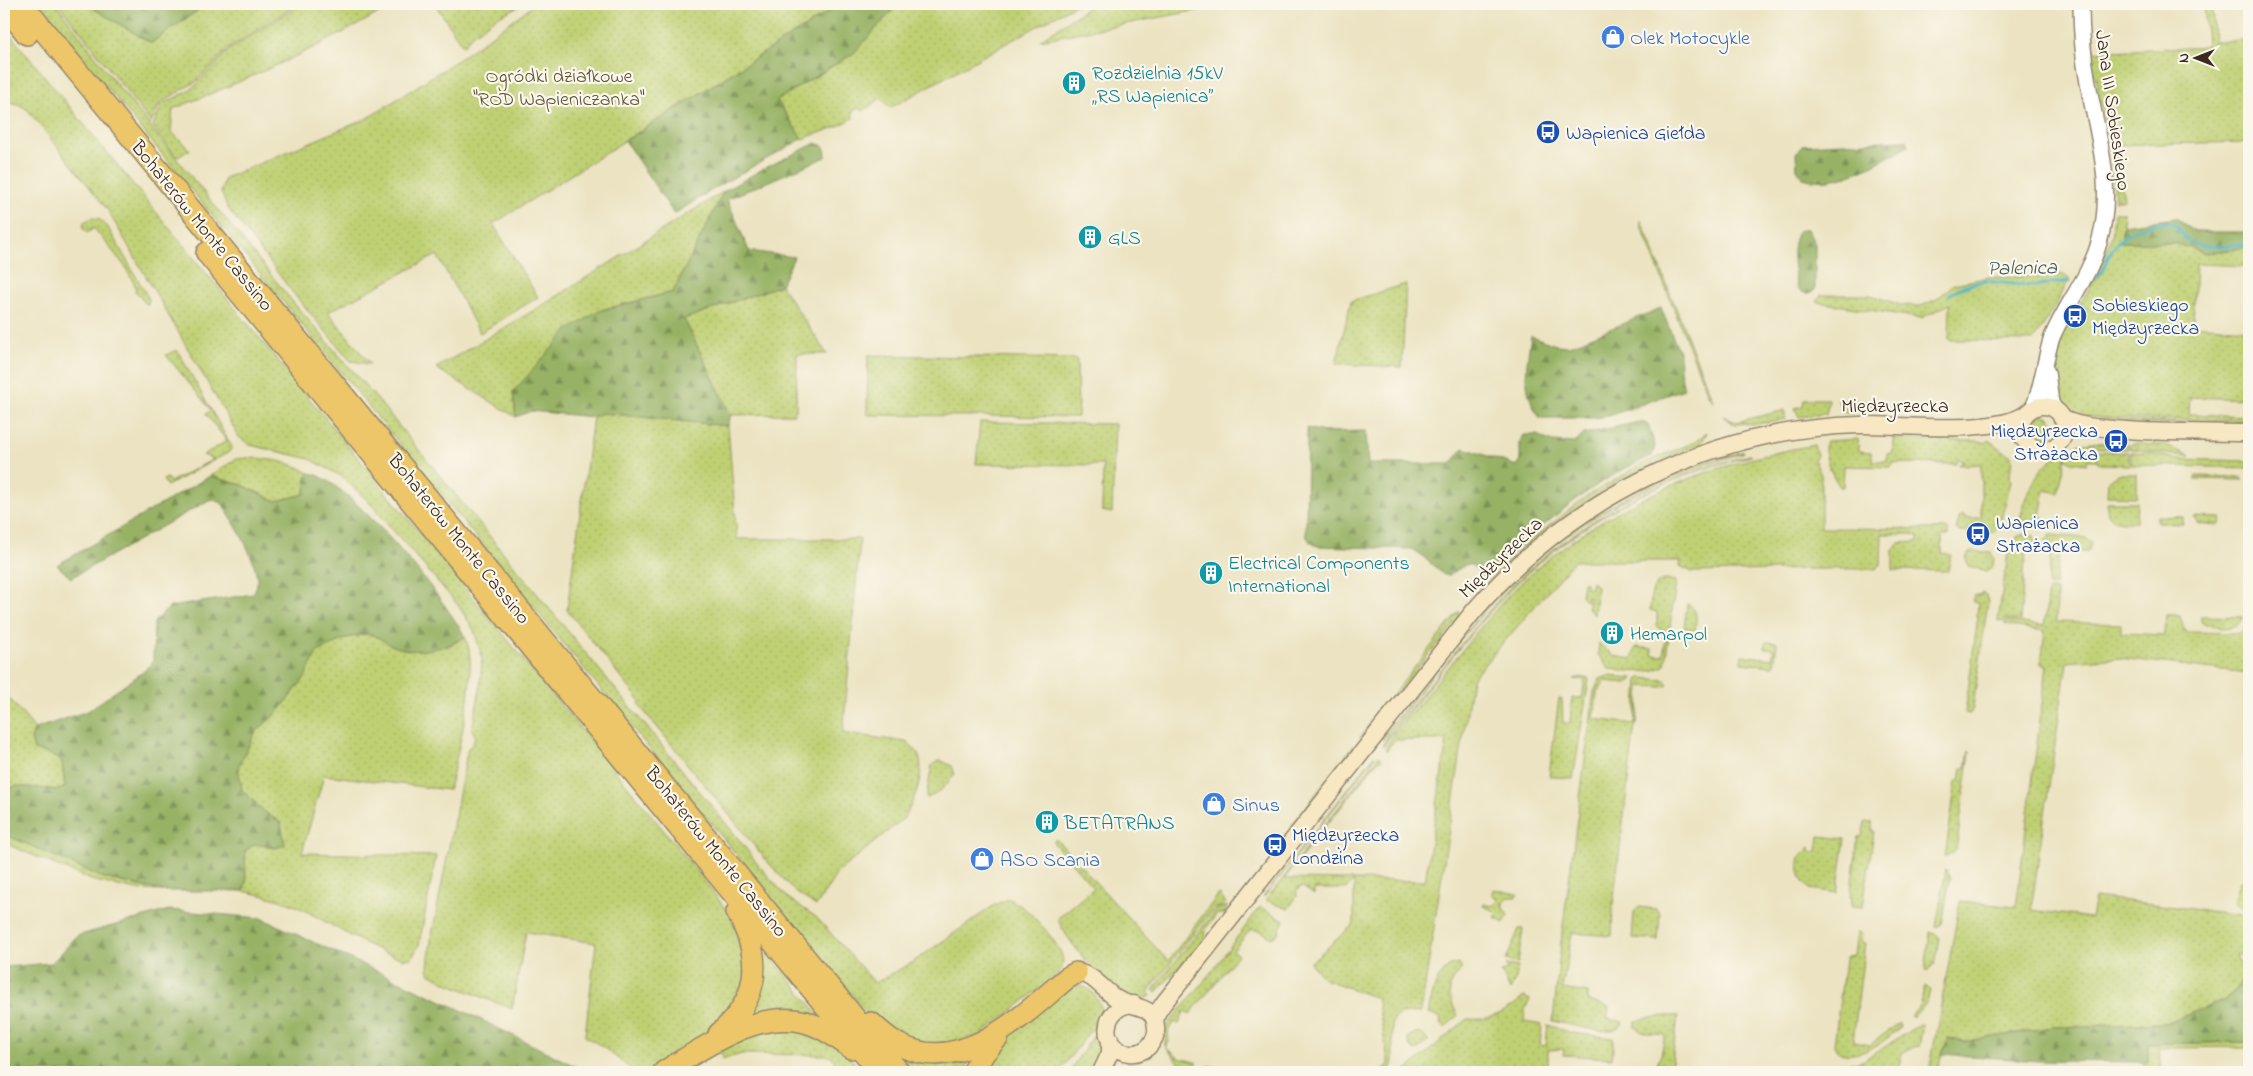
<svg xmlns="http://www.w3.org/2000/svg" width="2253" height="1076" viewBox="0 0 2253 1076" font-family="'Indie Flower',sans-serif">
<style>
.grass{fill:url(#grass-dots);stroke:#7d7d48}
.forest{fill:url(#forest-firs);stroke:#696e42}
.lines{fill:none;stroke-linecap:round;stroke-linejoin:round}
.stream{stroke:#48b4c5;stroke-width:3}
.tertiary-casing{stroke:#938670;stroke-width:18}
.secondary-casing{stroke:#938670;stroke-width:19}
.motorway-casing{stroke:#938670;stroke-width:24}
.tertiary{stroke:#fff;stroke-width:15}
.secondary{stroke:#f7e8c3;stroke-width:16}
.motorway{stroke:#ecc669;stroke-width:21}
.labels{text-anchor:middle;stroke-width:4.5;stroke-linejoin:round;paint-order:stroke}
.shop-label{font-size:20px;fill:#366cbe;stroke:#fbf7ec;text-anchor:start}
.culture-label{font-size:20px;fill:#0d838f;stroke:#fbf7ec;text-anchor:start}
.park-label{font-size:20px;fill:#5c5433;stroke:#fbf7ec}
.street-label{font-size:20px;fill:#3b2a1e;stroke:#fbf7ec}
.transit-label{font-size:20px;fill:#164399;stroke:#fbf7ec;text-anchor:start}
.water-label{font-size:21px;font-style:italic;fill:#405a58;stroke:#fbf7ec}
</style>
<defs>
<pattern id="grass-dots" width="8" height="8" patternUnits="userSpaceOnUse" patternTransform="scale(1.25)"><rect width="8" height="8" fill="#bfd073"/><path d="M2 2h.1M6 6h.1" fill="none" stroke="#a5b363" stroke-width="1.8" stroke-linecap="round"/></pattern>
<pattern id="forest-firs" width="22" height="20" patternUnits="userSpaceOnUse" patternTransform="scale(1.25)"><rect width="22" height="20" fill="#97b265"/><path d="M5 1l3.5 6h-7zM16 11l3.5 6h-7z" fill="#7c9153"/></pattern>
</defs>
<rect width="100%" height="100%" fill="#fbf7ec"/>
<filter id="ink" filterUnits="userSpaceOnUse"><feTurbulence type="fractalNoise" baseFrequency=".02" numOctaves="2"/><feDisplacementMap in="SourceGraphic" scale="10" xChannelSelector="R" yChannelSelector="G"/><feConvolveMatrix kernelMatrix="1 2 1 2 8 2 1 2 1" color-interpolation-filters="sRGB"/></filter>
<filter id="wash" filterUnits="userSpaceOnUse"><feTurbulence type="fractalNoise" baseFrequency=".0096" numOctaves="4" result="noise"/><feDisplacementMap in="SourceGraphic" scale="20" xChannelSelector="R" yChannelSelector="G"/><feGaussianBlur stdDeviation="1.12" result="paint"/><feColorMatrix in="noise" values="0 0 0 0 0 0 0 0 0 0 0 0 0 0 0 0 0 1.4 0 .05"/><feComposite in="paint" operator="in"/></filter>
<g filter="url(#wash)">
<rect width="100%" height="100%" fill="#ebe3c1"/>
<path class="grass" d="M39,4h17l61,81 175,216 84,97 357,434 27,35 28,31 28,19 59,66 38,-21 83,-58 13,-5c15,4 49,42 53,57 2,7 0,13 -4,18l-78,62 -54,12 -58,-33z
M59,4h27l65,39 56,-39h90l-69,45 -31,32 -37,22 -9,20z
M301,4h93c-70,42 -145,75 -221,105l-2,22 19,19 -13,7 -24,-31 9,-22 25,-12 11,-9 31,-33z
M435,4h89l-29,14 -24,18 -8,10z
M535,4h306l-348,220 45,73 -58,36 -43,-78 -109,57 42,52 -19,-3 -54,-63 -70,-91 -6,-15 4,-14 143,-60 88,-57z
M892,4h185l-187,104 -9,-10 -18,13 -5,-3 -6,4 1,6c-15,10 -33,14 -51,21l-25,-39 77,-47 40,-45z
M1093,4h3l4,5 8,-5h35l20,4 17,-4h51l-191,36z
M2204,4h8l2,37 35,-1v102l-134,3 9,55h-9l-3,-43 -20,-95 -2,-31 2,-2 2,23 113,-6z
M4,27l613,746 88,108 31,42 11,55 -24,45 -73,49 -18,-2 -29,-23 -18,-11 11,-93 -70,-11 -14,77 -65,-26 -18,-10 -1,-6 3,-27 37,-192 5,-4 2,-9 -3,-6 8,-40 2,-32 -8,-27 -16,-25 -91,-105 -26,-24 -31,-17 -60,-14 -11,-8 -132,-228 -79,-99 -10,-6 -14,-3z
M724,191l-51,101 -72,18 -88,82 3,25 -80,-49 107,-63z
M2114,212h10l-3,30 53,1 32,10 43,-6v19l-53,-2 -3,61 56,4v70l-59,-2 -1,17 59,2 1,5 -147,-3 -30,-3c-12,-16 -19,-39 -17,-59 1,-13 9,-25 15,-36l4,2 5,-8 -4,-2c19,-30 38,-64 39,-100z
M92,218l7,1 8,7 42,73 -1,5h-2l-11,-13 1,-4 -12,-22 -30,-37 -7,5 -4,-5 1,-6z
M1641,220l72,181 -4,-4 -68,-171z
M2061,274l9,4 -19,36 -18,27 -84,-1 1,-36 -29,14 -104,-16 4,-7h50l30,10 20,1 16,-7 17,-15 35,-7h56z
M1406,284l-4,83 -66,-3 15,-63z
M781,285l46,69h-30l-1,56 -2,4 -63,1 -47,-96z
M177,350l55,97 -3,5 -62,34 -4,-6 4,-2 3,4 44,-23 -11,-4 24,-14 -21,-27 5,-4 -45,-55z
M868,355l209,4 1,58 -211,-2z
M1804,399h25l-3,15 -27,3 -4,-9 8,-2z
M1838,400l37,1 -1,6h-4v5h-28z
M1785,410v9l-35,6 -6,-2 -9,2 -12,-9 13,6z
M602,413l126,13 9,113h123l-17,194 63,9c28,14 10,56 -2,76l-66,54 -22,34 -22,-15 -27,-30 -128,-156 1,-4 -73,-91 26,-193z
M2029 428a13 13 0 1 1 26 0a13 13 0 1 1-26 0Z
M2099,420l150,4v2l-148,-3z
M980,422l135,2 -3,89 -10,-2 1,-46 -127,-1z
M1707,432l-6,12 -53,22 -29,14 -43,29 -45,34 -50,50 -7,2 53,-52 60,-47 55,-32 53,-22z
M1858,439l1,12 12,1 2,9h14v-7l6,-1v-14l87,2 6,2 3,-3 22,16c2,8 -3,16 0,25l-12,47 -4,4h-36l-3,-3 4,-13 4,-1v3h17v-54l-23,1 6,-4 -7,-1 -1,4 -65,-1v4l-47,-1 -1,21h-3c-7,-10 -19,-35 -14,-46z
M2090,442l23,2v2l16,-2v5l-46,-2 -6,-3z
M2132,444l33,1 25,11c-20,0 -39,-6 -59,-7z
M1814,445l3,11 -3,3 7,16v53l127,1v7h-6v17l9,2 -3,16 -55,-1v-20l5,-7 20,-1v-6l-8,-2h-28l-1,30 -5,5c-61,-1 -123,2 -184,3l-12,-6 1,-5h-107l-102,118 -51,333 -22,2 -7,8c0,6 2,40 0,44 -1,2 -4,5 -5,6h-8l10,-7 -12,-67 -53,-19 -14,-16 44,-39v-43l-8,8h-32v6l-11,-8 -4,1 -3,4 1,4 -9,13 -22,-9 113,-144 3,3 -7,5 -91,115 141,2 22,-141h-52l-8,9 1,2 -3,-3c15,-22 33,-42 49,-63 29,-35 56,-72 89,-104 80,-76 183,-117 291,-136z
M1744,451l-1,2c-89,26 -171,67 -236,133 -46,47 -84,102 -125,154v-4l122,-150 68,-58 73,-42 54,-22z
M2084,451l45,1v13l-30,-1 -2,-4h-10v4l-15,-2 -6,-4 -8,35 -13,-3 -5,25 4,2v4l-2,4h-12l-8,-4 -2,-3c6,-19 15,-49 34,-60 8,-5 20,-5 30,-7z
M2131,452l20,1 25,6 73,2v7l-118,-3z
M1750,455l1,1c-86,17 -175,68 -236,129 -49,49 -89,107 -132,161 2,-11 40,-53 50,-66 26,-32 51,-66 80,-96 66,-64 149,-107 237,-129z
M248,458c22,1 42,3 61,15l-3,4 -1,17 -29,7 -34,-16 -32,-9 26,-17z
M2118,474h19v23l-30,-1 1,-15z
M2195,476l45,1 3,3 -48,-1z
M2107,502h30l-1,20c-18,0 -30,2 -29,-20z
M2157,516l26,1v7l-26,-1z
M2194,517l27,1 -1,7 -21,-1z
M2024,534l10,2 2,6 -3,6 -7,1 -6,72 -15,-2 -1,3 -6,-1 11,-74 8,-10z
M2051,535l35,3 5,5 -2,7 -3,2h-27l-3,33h-8l3,-35 -4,-3 -2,-5z
M1973,551l18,2 3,5 -1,8 -7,5 -18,-5 -2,-8 3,-6z
M1663,580l13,1 -11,84c-14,11 -40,5 -56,4l-11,-15 1,-10 15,12 18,3 4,-12 16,2v6l11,1 4,-24 -6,-2 -4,-5v-13l-7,-2c1,-12 0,-25 13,-30z
M1583,582h3v5l5,1 1,-6 5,4 -3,28 -7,-6 3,-11 -3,-1v6l-6,-6z
M2048,590h7l2,3 -1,29 65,2v9l44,2 1,-20h15l1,8 3,9 54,1 9,-7 1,-11v58l-129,-15 -53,4 -36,248 60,8 4,-21 154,19v36l-13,3 8,19 -7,15 -14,12 -58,22 -112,4 -90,15 -14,-4 -6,12 -6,22h-8l31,-171 56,6 31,-242 -6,-1 4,-33 -40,-6 1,-4 38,5z
M1982,593l4,2 2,7 -15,105 -3,7 -5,-1 13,-97h-1l1,-13 -5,-1 2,-7 6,1z
M1687,604c12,5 9,15 8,26l-11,-2z
M1459,611v7l-98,120 -1,-1z
M2201,616l42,1v2c-10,13 -30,10 -42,2z
M367,634l12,3 12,8 58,1 16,-9c16,32 -8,116 -16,153l-125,-15 -22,78 134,3 -17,89 -7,13c-18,7 -92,-41 -114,-51 -17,-8 -37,-12 -55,-16l3,-8 -1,-32 10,-7 19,4 7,-25 -16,-11 -23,-22 -4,-23 17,-34 24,-22 26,-34 12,-25 29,-14z
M1766,642l11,1 -3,23 -33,-3 1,-8 30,4 2,-10 -9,-1z
M1608,676l25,2 -2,3 -5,2 -21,-2 -8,11 -3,27 41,5 3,-44 3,-2 24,2 3,5 -5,2 -23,-1 -3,39h-2l-22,179 -1,32 -40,-3 -10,56 26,4v8l21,6 -2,11 16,4 -3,5 -6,3 -15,1 -46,-10 9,-88 32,-241 6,-13z
M1582,677l7,2 -16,100 -24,-3 10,-78 3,1 1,24h5l2,-1 2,-24h10l3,-18 -11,-1z
M4,692l31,37 -4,10 3,11 15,4 13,8 3,25 -6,3 -43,-4 -12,5z
M1354,745l1,4 -51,64 -13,13z
M1969,751l1,1 -14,98 -11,7 11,-76h4l2,-13h4z
M1374,756h1l-111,141v-1z
M940,760l12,6 3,8c-8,10 -17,22 -29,24l6,-33z
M1865,822l7,1v8h2l-11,76 -12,-1 1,-9h-2l8,-60 4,-1z
M4,834l100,44 59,13 -26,-1 -46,-10 -87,-37z
M1819,836l26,3 -8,54 -27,-4c-11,-9 -13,-19 -10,-32l10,-10v4l7,1z
M1056,839l112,122 51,-67 7,9 -3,3 -10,3 -65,83 3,4c-10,5 -27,1 -36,-6 -15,-10 -53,-55 -57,-72l36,-30 -41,-46z
M1946,870l4,8 -8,46 -6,3z
M2249,874v36l-7,-1 -9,-7 6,-20z
M1493,889l25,5 -2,3h-7l-6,7 1,6 4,5 -4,8 -9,-5 2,-6 -14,-6 1,-2 7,2 6,-3 1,-3 -6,-6z
M1227,906l-2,8h-8l-11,14 -1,12 -49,52 -3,-2 63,-80z
M1260,907l24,13 -7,15 -6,3 -10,-7 -10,-2 -18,22 5,4 -48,59 -6,-3 -5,13 -4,-2 -7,9 1,11 -3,6 13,10 19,5 -7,6c-11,-1 -18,-14 -25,-22l-1,-1 -1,-17 38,-45z
M1639,907l17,2 4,5 -2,26 -26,-2 2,-26z
M1519,929h4l-5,34 -12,-3z
M1857,932l5,1 -1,9 4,1 -12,99 17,3 29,-22 1,4c-15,14 -33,29 -55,27 -6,-1 -9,-3 -11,-9l11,-85 2,-4 7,-1z
M1930,932l5,1 5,5 -5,26 -8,8 -2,-3z
M759,942l64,78 -79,-3z
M1459,964l3,5c-17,13 -14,29 -4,46l-13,13 -5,-4 1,-6 -13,-4c4,-17 8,-48 31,-50z
M1506,965l12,2 -2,11 -6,12 -9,-18 7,-2z
M1077,985c18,2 29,23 25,40l-12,6 -31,41h-79l23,-31 63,-52z
M1925,986l5,4 -3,13 -14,14 -2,-1 8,-9z
M1524,997l6,3 -5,9 -1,13 18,3 -2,20 6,1 2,-21 24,8 42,5 -2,20 -49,-3 1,-6 -16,1v19l5,3h-149l63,-53c25,2 38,-7 57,-22z
M1666,1016h12l-7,53 -9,-1 -5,-5 4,-8 4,-20 -23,-3 -7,-5v-4l7,-4z
M1920,1024l3,1 -4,22c-20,4 -18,6 -20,25h-78l19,-3 2,-6h13l9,-3z
M791,1025l49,23 24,24h-22l-7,-9 -2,-5 -7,-3 -84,-1 -19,5 -5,-11 20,-11z
M1102,1033l3,14 -10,25 -24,-1 1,-4 21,-31z
M1416,1033l7,2 5,6 -12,10 -6,-4 -2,-7 1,-4z
M2249,1042v5l-90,1 2,24h-17v-10h4v-18z
M970,1055l-5,17h-50l-11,-13 17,3z
M1128,1063l24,5 2,-2 5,6h-38z
M1208,1066l52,6h-48z"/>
<path class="forest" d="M86,4h121l-56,39z
M841,4h51l2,4 -40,45 -77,47 25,39 -82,46 -46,29 -49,-73z
M1906,140l3,6c-30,15 -71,43 -106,32l-6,-9 -1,-16 7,-8z
M816,143c8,2 10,6 10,14l-99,42 22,52 45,6 -13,28 -97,34 47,96 -3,11 -126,-13 -9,4 -62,-6 -15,6 -3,-25 55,-62 33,-20 72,-18 51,-101 37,-21z
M2176,218l19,14h54v15l-43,6 -32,-10 -53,-1 2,-17z
M1807,229l8,15v46l-9,4 -9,-5c-3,-20 -8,-39 1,-58z
M1661,308l18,44 1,19 4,18 -75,27 -15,2h-54c-19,-28 -14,-51 -9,-82l25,9 13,1z
M1639,422l9,2 7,22 -3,10c-64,26 -114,74 -165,119l-5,2 -10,-12 -5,-1 -18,11h-5l-24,-21 -9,-5 -94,-3 -7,-4 -4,-7 1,-107 17,4 42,-1 2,33h83l13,-16 53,18c7,-9 -1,-22 6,-31h14l15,7 23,1 9,-9z
M309,473c37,3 139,130 156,164 -21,12 -50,19 -74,8 -8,-4 -14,-10 -24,-11 -17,0 -35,11 -50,18l-12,25 -26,34 -24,22 -17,34 4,23 23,22 16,11 4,22 -10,3 -20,-4 -10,7 1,32 -3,8h-80l-59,-13 -100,-44v-43l12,-5 43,4 6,-3 -3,-25 -13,-8 -15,-4 -3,-11 4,-10 53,-18 55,-39 10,-10 1,-40 16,-15 83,-13c2,-4 5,-10 4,-15 -2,-24 -23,-56 -35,-76l-11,-4 -140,79 -14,-13 153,-89 32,9 34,16 29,-7 1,-17z
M169,910l92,8 194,89 132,65h-583v-105l48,-4 25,-27z
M2249,964v78l-101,2v18l-108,-1 -98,-7 6,-16 15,4 90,-15 112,-4 58,-22 14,-12 7,-15 -2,-5z"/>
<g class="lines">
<path class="stream" d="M2096,276c9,-4 9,-15 14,-23 11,-21 40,-33 63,-29 6,4 8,10 13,15 14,13 46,5 63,5
M1949,295l15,-9 21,-5 47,5 37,-5"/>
</g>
</g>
<g filter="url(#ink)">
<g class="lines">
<g class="tertiary-casing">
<path id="tertiary" d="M2047,372l4,31 5,8
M2031,410c10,-11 14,-57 22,-75 14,-32 36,-58 46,-92 16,-55 -1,-105 -11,-160 -5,-26 -7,-53 -7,-79"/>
</g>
<g class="secondary-casing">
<path id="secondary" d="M2021 428a22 22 0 1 1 44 0a22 22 0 1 1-44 0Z
M2061,417c22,18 154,15 188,16
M1076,973c16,-1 28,18 41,26 15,10 38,4 39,29 1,6 -2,12 -6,17 -5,6 -13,9 -21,8 -31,-3 -28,-48 5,-49
M1155,1022l2,-9 6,-9 310,-392c97,-113 236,-183 386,-187 40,-1 138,11 168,-12
M1101,1072l9,-19v-14"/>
</g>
<g class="motorway-casing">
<path id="motorway" d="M22,4l877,1068
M4,5l23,29
M207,253l673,819
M871,1023c10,9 19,18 31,23 61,30 122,-32 165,-68l9,-5
M719,1034c41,-35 44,-76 18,-122
M664,1072c37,-23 91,-61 137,-51 19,4 35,16 50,27
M973,1072l11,-19 14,-16"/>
</g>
<use href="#tertiary" class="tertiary"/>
<use href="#secondary" class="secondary"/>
<use href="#motorway" class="motorway"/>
</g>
</g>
<defs>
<g id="shop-disc" transform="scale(1.25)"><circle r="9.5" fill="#3f7fe0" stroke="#fbf7ec"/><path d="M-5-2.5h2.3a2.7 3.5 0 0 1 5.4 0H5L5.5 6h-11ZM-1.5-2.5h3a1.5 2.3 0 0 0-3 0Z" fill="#fff"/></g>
<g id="building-disc" transform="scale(1.25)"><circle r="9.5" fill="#0f9aa8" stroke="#fbf7ec"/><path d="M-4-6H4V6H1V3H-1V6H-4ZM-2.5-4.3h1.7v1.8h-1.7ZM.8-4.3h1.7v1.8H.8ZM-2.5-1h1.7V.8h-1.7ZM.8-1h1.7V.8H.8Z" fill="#fff"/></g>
<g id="bus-disc" transform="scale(1.25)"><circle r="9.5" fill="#1a4fb4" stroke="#fbf7ec"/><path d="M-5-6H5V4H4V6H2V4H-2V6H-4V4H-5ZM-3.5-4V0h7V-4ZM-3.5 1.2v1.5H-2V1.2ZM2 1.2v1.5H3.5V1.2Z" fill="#fff"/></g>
</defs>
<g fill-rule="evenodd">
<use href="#shop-disc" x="1613" y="37"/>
<use href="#building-disc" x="1074" y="83"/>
<use href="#bus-disc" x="1548" y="132"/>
<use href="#building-disc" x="1090" y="237"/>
<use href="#bus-disc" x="2075" y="316"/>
<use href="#bus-disc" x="2116" y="441"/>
<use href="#bus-disc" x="1978" y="534"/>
<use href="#building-disc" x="1211" y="573"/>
<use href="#building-disc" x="1612" y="633"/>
<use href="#shop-disc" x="1214" y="804"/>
<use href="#building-disc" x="1047" y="822"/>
<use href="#bus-disc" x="1275" y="845"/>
<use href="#shop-disc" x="982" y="859"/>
</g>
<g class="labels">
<g class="shop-label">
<text x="1630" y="44">Olek Motocykle</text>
<text x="1232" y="811">Sinus</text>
<text x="1000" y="866">ASO Scania</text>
</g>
<g class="culture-label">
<text x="1092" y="79">Rozdzielnia 15kV<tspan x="1092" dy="23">„RS Wapienica”</tspan></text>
<text x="1108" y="244">GLS</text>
<text x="1228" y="569">Electrical Components<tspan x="1228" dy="23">International</tspan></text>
<text x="1630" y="640">Hemarpol</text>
<text x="1064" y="829">BETATRANS</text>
</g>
<g class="park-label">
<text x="559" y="82">Ogródki działkowe<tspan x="559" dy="23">"ROD Wapieniczanka"</tspan></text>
</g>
<g class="street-label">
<text transform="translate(2114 110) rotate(82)" y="7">Jana III Sobieskiego</text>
<text transform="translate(203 225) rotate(51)" y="7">Bohaterów Monte Cassino</text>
<text x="1895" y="412">Międzyrzecka</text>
<text transform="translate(460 538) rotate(51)" y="7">Bohaterów Monte Cassino</text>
<text transform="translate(1500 557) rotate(-44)" y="7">Międzyrzecka</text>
<text transform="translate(717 851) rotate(51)" y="7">Bohaterów Monte Cassino</text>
</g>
<g class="transit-label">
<text x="1566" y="139">Wapienica Giełda</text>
<text x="2092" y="311">Sobieskiego<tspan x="2092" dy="23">Międzyrzecka</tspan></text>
<text x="2098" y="437" text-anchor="end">Międzyrzecka<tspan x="2098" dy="23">Strażacka</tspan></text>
<text x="1996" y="529">Wapienica<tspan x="1996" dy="23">Strażacka</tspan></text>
<text x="1292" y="841">Międzyrzecka<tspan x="1292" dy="23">Londzina</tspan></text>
</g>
<g class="water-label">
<text transform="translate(2022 267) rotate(-1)" y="7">Palenica</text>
</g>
</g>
<rect width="2253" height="1076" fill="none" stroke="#fbf7ec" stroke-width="20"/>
<g transform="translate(2196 58) rotate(270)" stroke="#fbf7ec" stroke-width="4" paint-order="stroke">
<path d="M0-4L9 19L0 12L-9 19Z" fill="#3b2a1e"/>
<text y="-8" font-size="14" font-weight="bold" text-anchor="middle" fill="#3b2a1e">N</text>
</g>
</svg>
